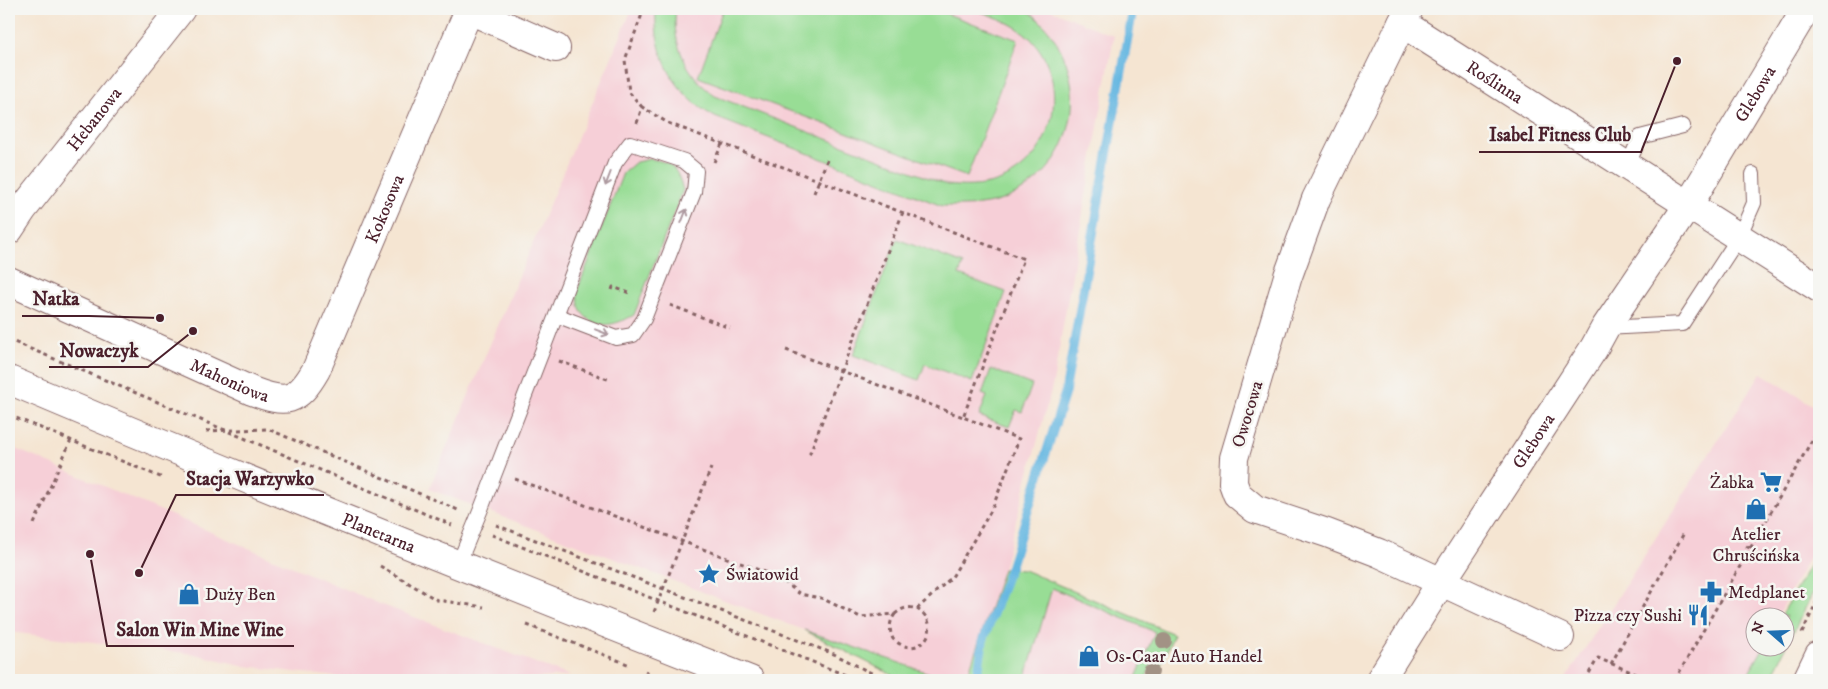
<svg xmlns="http://www.w3.org/2000/svg" width="1828" height="689" viewBox="0 0 1828 689" font-family="'IM FELL DW Pica',serif">
<style>
.built{fill:#f6cfd7}
.green{fill:#98dd95;stroke:#717e60}
.lines{fill:none;stroke-linecap:round;stroke-linejoin:round}
.stream{stroke:#66b7e1;stroke-width:9}
.service-casing{stroke:#866465;stroke-width:16}
.minor-casing{stroke:#866465;stroke-width:30}
.tertiary-casing{stroke:#866465;stroke-width:30}
.path{stroke:#866465;stroke-width:3;stroke-dasharray:4 4;stroke-linecap:butt}
.service{stroke:#fff;stroke-width:14}
.minor{stroke:#fff;stroke-width:28}
.tertiary{stroke:#fff;stroke-width:28}
.tree{fill:#a29285}
.oneway{stroke:#ae9aa0}
.labels{text-anchor:middle;stroke-width:5;stroke-linejoin:round;paint-order:stroke}
.street-label{font-size:18px;fill:#4a1f2b;stroke:#f6f6f2}
.poi-label{font-size:18px;fill:#4a1f2b;stroke:#f6f6f2;text-anchor:start}
.leader{fill:none;stroke:#4a1f2b;stroke-width:2}
.callout-dot{fill:#4a1f2b;stroke:#f6f6f2;stroke-width:2}
.callout-label{font-size:19px;text-anchor:middle;font-weight:bold;fill:#4a1f2b;stroke:#f6f6f2;stroke-width:5;stroke-linejoin:round;paint-order:stroke}
</style>
<rect width="100%" height="100%" fill="#f6f6f2"/>
<filter id="ink" filterUnits="userSpaceOnUse"><feTurbulence type="fractalNoise" baseFrequency=".02" numOctaves="2"/><feDisplacementMap in="SourceGraphic" scale="10" xChannelSelector="R" yChannelSelector="G"/><feConvolveMatrix kernelMatrix="1 2 1 2 8 2 1 2 1" color-interpolation-filters="sRGB"/></filter>
<filter id="wash" filterUnits="userSpaceOnUse"><feTurbulence type="fractalNoise" baseFrequency=".0096" numOctaves="4" result="noise"/><feDisplacementMap in="SourceGraphic" scale="20" xChannelSelector="R" yChannelSelector="G"/><feGaussianBlur stdDeviation="1.12" result="paint"/><feColorMatrix in="noise" values="0 0 0 0 0 0 0 0 0 0 0 0 0 0 0 0 0 1.4 0 .05"/><feComposite in="paint" operator="in"/></filter>
<g filter="url(#wash)">
<rect width="100%" height="100%" fill="#f5e5d2"/>
<path class="built" d="M632,9h417l65,27 -61,347 -50,186 -37,111h-17l-145,-50 -375,-141z
M1761,373l53,33 5,-8v140l-41,78h-22v30l7,1 -10,33h-188z
M9,446l371,158 190,72 -72,4h-136l-117,-14 -51,-12 -185,-22z
M1052,588l103,44 -20,48h-110z"/>
<path class="green" d="M656,9h20c-5,34 11,67 39,87l232,89c16,2 33,2 49,-3 59,-20 77,-100 34,-144 -16,-15 -37,-22 -57,-29 11,0 41,-3 50,0 12,3 28,24 34,34 34,58 10,134 -55,157 -19,7 -40,6 -60,6l-227,-89c-40,-22 -62,-62 -59,-108z
M723,9h211l84,31 -51,137 -269,-100z
M650,159c23,3 27,9 33,31l-49,125c-18,10 -39,17 -53,-4 -3,-5 -3,-14 -4,-20l46,-118 13,-11z
M897,239l66,25 -4,11 47,17 -34,90 -47,-18 -6,16 -66,-25z
M991,369l41,16 -10,27 -6,-2 -7,17 -30,-11 8,-20 -5,-2z
M1819,549v31l-49,100h-25l19,-33 22,-1v-30h-5z
M1003,569l21,1 150,64 -15,35 -7,-5 -7,16h-10l20,-48 -103,-44 -27,92h-59z
M804,630l145,50h-47z"/>
<g class="lines">
<path class="stream" d="M977,680l6,-39 27,-73 55,-175 68,-384"/>
</g>
</g>
<g filter="url(#ink)">
<g class="lines">
<g class="service-casing">
<path id="service" d="M1628,165l12,-28 43,-11
M1605,328l77,-4 57,-87 15,-34 -1,-29
M458,565l23,-56 134,-346 15,-20 54,18 12,10 -2,21 -43,109 -7,18 -11,16 -17,3 -60,-23"/>
</g>
<g class="minor-casing">
<g id="minor">
<path d="M467,9l89,39"/>
<path d="M1409,9l-93,190 -28,77 -54,182 -1,25 4,11 18,15 72,24 52,20 181,84"/>
<path id="s1" d="M1402,23l417,265"/>
<path id="s2" d="M9,230l14,-21 158,-200"/>
<path id="s3" d="M9,281l243,110c34,13 45,12 64,-21l153,-360"/>
<path id="s4" d="M1380,680l62,-99 152,-233 11,-20 84,-124 117,-195"/>
</g>
</g>
<g class="tertiary-casing">
<g id="tertiary">
<path id="s5" d="M9,380c245,104 493,203 741,300"/>
<path d="M1807,680l12,-25"/>
</g>
</g>
<path class="path" d="M637,123l5,-16 -13,-15 -4,-32 19,-51
M714,162l8,-18
M814,193l13,-33
M903,212l-62,159 122,46
M612,290l1,-3 19,7
M670,305l60,23
M9,337l5,5 438,183
M786,350l55,21 -31,82 4,2
M559,361l51,19
M9,415l154,63
M206,431l62,-2 190,81
M515,479l263,98 22,17 21,4 39,19 35,-3c7,-6 14,-8 22,-5l35,-32 40,-68 27,-70 -56,-22 61,-158 -356,-136 -26,-16
M34,524l37,-84
M496,525l338,129 51,26
M492,535l366,145
M1746,546l23,13
M380,566l57,34 47,7
M654,612l57,-144
M895,614c-6,8 -6,16 -2,25 26,24 53,-13 24,-30
M527,625l103,40
M1802,633l17,-36
M1611,664l73,-131
M645,671l20,9
M1585,680l13,-22 52,22
M1675,680l144,-252"/>
<use href="#service" class="service"/>
<use href="#minor" class="minor"/>
<use href="#tertiary" class="tertiary"/>
</g>
<g class="tree">
<circle cx="1164" cy="641" r="8"/>
<circle cx="1151" cy="672" r="8"/>
</g>
<defs><path id="oneway-shaft" d="M-6 0H5M1.5-3L5.5 0L1.5 3" fill="none" stroke-width="1.6" stroke-linecap="round" stroke-linejoin="round" transform="scale(1.25)"/></defs>
<g class="oneway">
<use href="#oneway-shaft" transform="translate(608 179) rotate(111)"/>
<use href="#oneway-shaft" transform="translate(684 216) rotate(-69)"/>
<use href="#oneway-shaft" transform="translate(602 332) rotate(21)"/>
</g>
</g>
<defs>
<g id="supermarket-bare" transform="scale(1.725)"><path d="M-6-5.5h2.5l.6 2H6L4.5 2H-2.5L-4.4-4H-6ZM-1.5 3.2a1.3 1.3 0 1 0 .1 0ZM3 3.2a1.3 1.3 0 1 0 .1 0Z" fill="#1f6fb2" stroke="#f6f6f2" stroke-width="2.5" paint-order="stroke"/></g>
<g id="shop-bare" transform="scale(1.725)"><path d="M-5-2.5h2.3a2.7 3.5 0 0 1 5.4 0H5L5.5 6h-11ZM-1.5-2.5h3a1.5 2.3 0 0 0-3 0Z" fill="#1f6fb2" stroke="#f6f6f2" stroke-width="2.5" paint-order="stroke"/></g>
<g id="sight-bare" transform="scale(1.725)"><path d="M0-6L1.8-2.2L6-1.7L2.9 1.2L3.7 5.4L0 3.3L-3.7 5.4L-2.9 1.2L-6-1.7L-1.8-2.2Z" fill="#1f6fb2" stroke="#f6f6f2" stroke-width="2.5" paint-order="stroke"/></g>
<g id="pharmacy-bare" transform="scale(1.725)"><path d="M-2-6h4v4h4v4h-4v4h-4v-4h-4v-4h4Z" fill="#1f6fb2" stroke="#f6f6f2" stroke-width="2.5" paint-order="stroke"/></g>
<g id="restaurant-bare" transform="scale(1.725)"><path d="M-5-6h1v4h1v-4h1v4h1v-4h1v5L-1.5 .5V6h-2V.5L-5-1ZM5-6V6H3V1.5H1.5Q1.5-4 5-6Z" fill="#1f6fb2" stroke="#f6f6f2" stroke-width="2.5" paint-order="stroke"/></g>
</defs>
<g fill-rule="evenodd">
<use href="#supermarket-bare" x="1771" y="482"/>
<use href="#shop-bare" x="1756" y="509"/>
<use href="#sight-bare" x="709" y="574"/>
<use href="#pharmacy-bare" x="1711" y="592"/>
<use href="#shop-bare" x="189" y="594"/>
<use href="#restaurant-bare" x="1698" y="615"/>
<use href="#shop-bare" x="1089" y="656"/>
</g>
<g class="labels">
<g class="street-label">
<text dy="6" stroke="none"><textPath href="#s1" startOffset="110">Roślinna</textPath></text>
<text dy="6" stroke="none"><textPath href="#s4" startOffset="696">Glebowa</textPath></text>
<text dy="6" stroke="none"><textPath href="#s2" startOffset="140">Hebanowa</textPath></text>
<text dy="6" stroke="none"><textPath href="#s3" startOffset="520">Kokosowa</textPath></text>
<text dy="6" stroke="none"><textPath href="#s3" startOffset="242">Mahoniowa</textPath></text>
<text transform="translate(1247 414) rotate(-73)" y="6">Owocowa</text>
<text dy="6" stroke="none"><textPath href="#s4" startOffset="284">Glebowa</textPath></text>
<text dy="6" stroke="none"><textPath href="#s5" startOffset="400">Planetarna</textPath></text>
</g>
<g class="poi-label">
<text x="1754" y="488" text-anchor="end">Żabka</text>
<text x="1756" y="540" text-anchor="middle">Atelier<tspan x="1756" dy="21">Chruścińska</tspan></text>
<text x="726" y="580">Światowid</text>
<text x="1728" y="598">Medplanet</text>
<text x="205" y="600">Duży Ben</text>
<text x="1682" y="621" text-anchor="end">Pizza czy Sushi</text>
<text x="1106" y="662">Os-Caar Auto Handel</text>
</g>
</g>
<path class="leader" d="M1677 61L1641 152H1479M160 318L89 316H22M193 331L148 367H49M139 573L176 495H324M90 554L107 646H294"/>
<g class="callout-dot">
<circle cx="1677" cy="61" r="5"/>
<circle cx="160" cy="318" r="5"/>
<circle cx="193" cy="331" r="5"/>
<circle cx="139" cy="573" r="5"/>
<circle cx="90" cy="554" r="5"/>
</g>
<g class="callout-label">
<text x="1560" y="141">Isabel Fitness Club</text>
<text x="56" y="305">Natka</text>
<text x="99" y="357">Nowaczyk</text>
<text x="250" y="485">Stacja Warzywko</text>
<text x="200" y="636">Salon Win Mine Wine</text>
</g>
<rect width="1828" height="689" fill="none" stroke="#f6f6f2" stroke-width="30"/>
<g transform="translate(1770 632) rotate(290)"><circle r="24" fill="#f6f6f2" stroke="#b1a0a2"/>
<path d="M0-4L9 19L0 12L-9 19Z" fill="#1f6fb2"/>
<text y="-8" font-size="14" font-weight="bold" text-anchor="middle" fill="#4a1f2b">N</text>
</g>
</svg>
